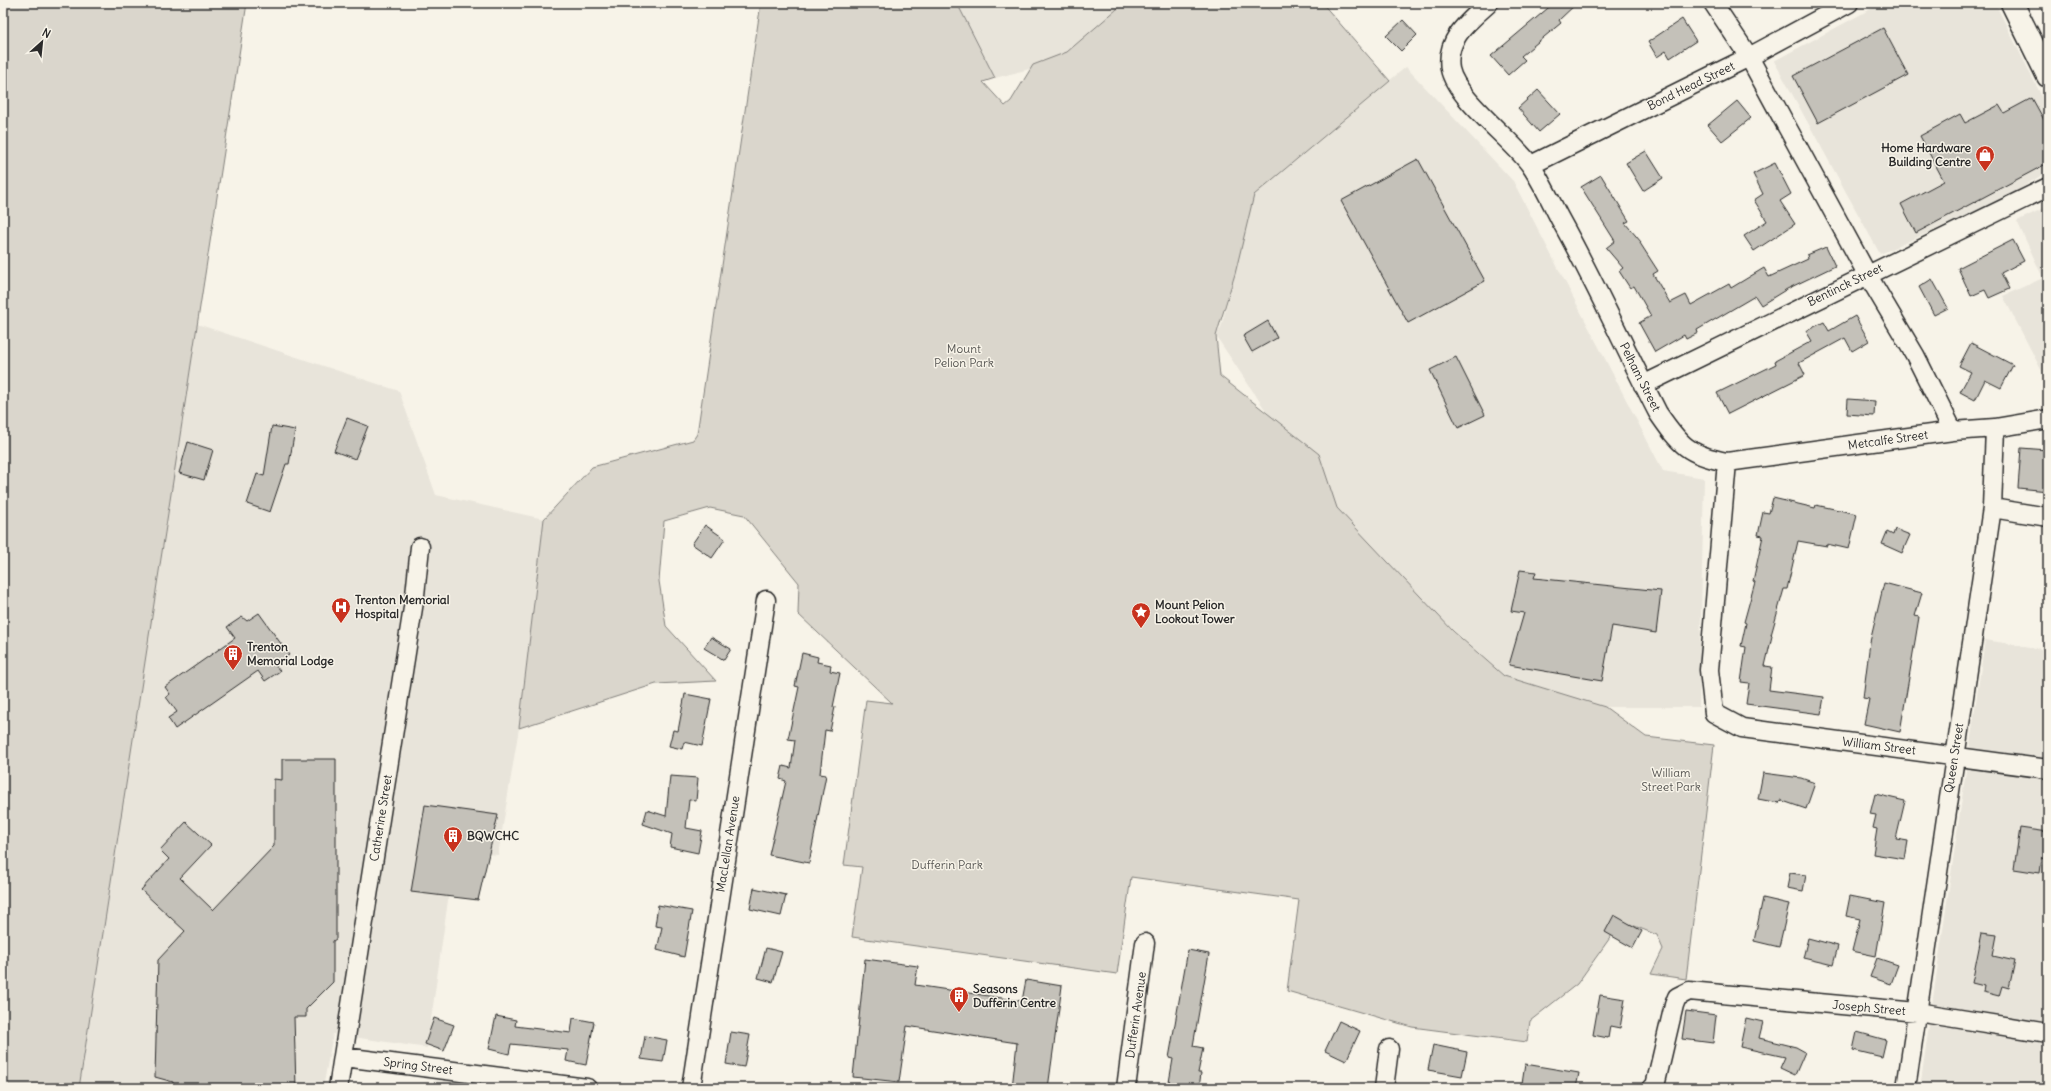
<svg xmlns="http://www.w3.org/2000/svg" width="2051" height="1091" viewBox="0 0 2051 1091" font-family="Delius,sans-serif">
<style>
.built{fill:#e8e4da}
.green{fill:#dad6cc;stroke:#82807c}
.building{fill:#c4c1b9;stroke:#2b2b2b}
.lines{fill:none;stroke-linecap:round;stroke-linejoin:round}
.minor-casing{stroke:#2b2b2b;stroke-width:21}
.major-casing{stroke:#2b2b2b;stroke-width:25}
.minor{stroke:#f7f3e8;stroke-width:18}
.major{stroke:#f7f3e8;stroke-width:22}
.labels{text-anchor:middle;stroke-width:3;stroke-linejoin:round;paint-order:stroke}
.street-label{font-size:12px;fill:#2b2b2b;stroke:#f7f3e8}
.poi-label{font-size:12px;font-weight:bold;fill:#2b2b2b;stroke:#f7f3e8;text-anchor:start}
.park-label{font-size:12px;fill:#575653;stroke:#f7f3e8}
</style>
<rect width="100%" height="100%" fill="#f7f3e8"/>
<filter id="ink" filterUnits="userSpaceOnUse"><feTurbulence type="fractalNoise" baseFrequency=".025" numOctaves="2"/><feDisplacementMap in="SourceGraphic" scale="8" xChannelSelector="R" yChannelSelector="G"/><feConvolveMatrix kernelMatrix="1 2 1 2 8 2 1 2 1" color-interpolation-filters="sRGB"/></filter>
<g filter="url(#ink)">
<path class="built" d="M957,3h365l67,78 17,-14 107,114 150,290 41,7 -5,229h-94l-101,-31 -155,-141 -133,-199 5,-9 14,-53 -179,-212 -61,16z
M1882,3h113l53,106v62l-42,27 -126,56 -106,-193z
M2048,206v177l-45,-87 40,-18 -26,-57z
M197,324l202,67 37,104 108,24 -25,209 -21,127 -43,-4 -28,197 -94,-14 -10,54h-244z
M1985,640l63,10v438h-128z"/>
<path class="green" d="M3,3h244l-168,1085h-76z
M761,3h196l38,75 -12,4 22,24 6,-5 22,-36 34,-13 57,-49h198l68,78 -136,114 -19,79 -19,62 4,40 99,78 18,54 116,123 51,45 101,31 41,30 68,8 -28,234 -35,-5 12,-25 -6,-14 -35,-14 -45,63 -47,37 -3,21 -115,-15 -125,-36 12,-91 -168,-23 -14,97 -265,-37 10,-70 -18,-2 22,-165 26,3 -94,-89 1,-31 -55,-68 -34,-7 -46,13 -5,60 7,45 50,55 -60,3 -137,44 25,-209 48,-52 101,-27 4,-6z"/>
<path class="building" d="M1554,3h23l-18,17 2,3 -40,33 4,4 -17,15 -17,-19z
M1682,19l14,22 -26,17 -4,-7 -9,6 -9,-15z
M1403,20l14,15 -16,16 -15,-15z
M1883,28l25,47 -90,48 -25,-47z
M1538,90l22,24 -21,18 -21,-24z
M2032,98l16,29v36l-132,70 -15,-29 43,-23 -24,-45 40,-22 5,9 34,-18 5,8z
M1737,101l14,17 -29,23 -14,-16z
M1646,151l17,27 -20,13 -17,-28z
M1418,159l67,122 -77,42 -67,-122z
M1775,163l16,31 -11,7 15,23 -41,27 -10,-15 23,-15 -13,-21 9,-6 -10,-20z
M1601,175l28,46 -4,2 16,19 -1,1 18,28 -5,3 17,29 16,-8 5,10 38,-21 2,4 33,-20 5,9 39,-18 -1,-4 19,-8 9,19 -48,23 -26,16 -6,-9 -58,34 1,3 -12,6 -2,-4 -29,17 -16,-29 12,-7 -17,-30 -4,2 -11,-17 4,-3 -17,-20 9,-7 -34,-54z
M2013,240l11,21 -23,12 8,16 -20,9 -4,-8 -14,6 -13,-28z
M1932,279l16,29 -14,7 -15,-28z
M1855,316l14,25 -17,10 -7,-13 -46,25 6,12 -77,39 -11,-21 59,-29 -1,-3 37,-20 -6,-10 18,-9 5,9z
M1268,321l9,17 -25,14 -9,-16z
M1971,343l42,22 -12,23 -16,-8 -10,20 -15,-8 11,-20 -12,-6z
M1456,357l29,58 -27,13 -28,-58z
M1848,399l27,2 -1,15 -27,-2z
M347,418l21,8 -13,33 -21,-8z
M272,426l23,4 -6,34h-3l-16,48 -23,-8 10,-30 7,2z
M188,442l25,8 -9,30 -25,-7z
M2021,448l27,2v41l-30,-3z
M1773,498l42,10 1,-3 41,9 -8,35 -22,-5v2l-29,-5 -11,48h-3l-13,46 1,1 -7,30 7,1 -3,23 55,7 -3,17 -75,-10 3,-21 -8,-1 5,-35 -5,-1 5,-23 -2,-1 11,-40 -2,-1 10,-45 -5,-1 5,-23 6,1z
M705,525l20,14 -13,19 -20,-14z
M1895,529l15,6 -8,18 -20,-9 5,-12 6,3z
M1520,570l16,2 -2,6 127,13 -5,42 -44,-7 -10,55 -93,-16 15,-52 -13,-2z
M1884,583l38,10 -7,23 4,1 -19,115 -36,-8 5,-25 -6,-1 7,-56z
M259,613l30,42 -14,10 5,6 -15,10 -7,-10 -83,58 -7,-11 9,-6 -11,-15 4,-3 -5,-7 70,-49 -8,-11 15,-10 5,4z
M711,637l20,12 -7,11 -20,-12z
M802,653l16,4 -1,5 14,3 -1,6 10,2 -7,34h2l-5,24 -5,-1 -5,44 6,1 -17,88 -40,-8 17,-74 -6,-2 3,-13 8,2 4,-28 -7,-1 11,-52 -4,-1z
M685,694l26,5 -9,47 -18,-4 -2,7 -13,-3 4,-16 5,1z
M282,759h54v180l-3,2v41l-27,27v8h-12l2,71h-123v-6l-18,-5 3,-117 27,-29 -44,-41 28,-31 -9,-9 26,-28 25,23 -31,33 33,32 61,-64v-67l8,1z
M1763,773l38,5 14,5 -9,26 -26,-9 -1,3 -21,-4z
M670,776l28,2 -2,23 -7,-1 -3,28 16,3 -4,22 -28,-6 2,-13 -29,-10 4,-14 19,6z
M1875,794l30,7 -9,38 12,2 -3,18 -32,-5 4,-25 -4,-1 3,-13 -6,-1z
M425,805l73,10 -20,85 -67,-8z
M2020,828l28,4v27l-6,-1 -2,15 -26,-4z
M1790,873l16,2 -3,16 -16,-3z
M754,888l32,7 -5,21 -31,-7z
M1850,896l35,7 -9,53 -24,-5 8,-32 -14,-3z
M1763,898l26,6 -10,43 -25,-6z
M658,905l34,6 -8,46 -27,-7 5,-23 -7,-1z
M1614,915l28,16 -9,17 -28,-16z
M1982,933l15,2 -4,21 22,5 -6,27 -7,-2 -3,10 -16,-4 1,-6 -12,-3z
M1808,938l30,8 -5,19 -30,-7z
M766,948l16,4 -9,30 -15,-4z
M1188,950l21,4 -16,92 10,2 -5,25h3l-2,15h-31l5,-29 -4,-1z
M1877,958l21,7 -7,19 -21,-7z
M865,959l53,7 -3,19 107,16 4,-21 36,6 -14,102h-36l5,-45 -110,-17 -8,56 -46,-5z
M1600,995l25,4 -5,29 -10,-2 -2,12 -15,-3z
M1686,1011l30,4 -3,28 -31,-4z
M496,1016l20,4 -1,6 56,7 2,-15 21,4 -8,43 -20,-4 2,-11 -57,-6 -2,10 -20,-5z
M434,1018l20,7 -10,26 -19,-7z
M1746,1018l17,4 -4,16 37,9 9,5 -10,23 -15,-7 5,-11 -45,-10z
M1339,1021l21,10 -14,30 -21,-10z
M731,1032l19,3 -6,32 -18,-3z
M1857,1032l29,8 -4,17 -29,-7z
M645,1036l22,4 -4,22 -22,-3z
M1433,1045l34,7 -5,24 -34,-6z
M1525,1064l54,9 -3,15h-32l-22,-4z"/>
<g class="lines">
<g class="minor-casing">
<path id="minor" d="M1489,3c-20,18 -44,36 -39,66 6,30 64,72 81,97 11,16 20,36 29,53 35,63 65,130 98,194 22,32 30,42 69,49l226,-31 42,-3 53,-9
M1713,3l36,54 118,217 48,81 38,76
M1531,165l218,-108 100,-54
M1643,385l405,-198
M1727,462l-18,208 5,43 28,15 306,41
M1992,508l56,9
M344,1057l243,31
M338,1088l77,-493 5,-48
M691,1088l75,-488
M1126,1088l19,-145
M1384,1088l5,-39
M1652,1088l3,-2 19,-81 3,-8 12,-6 228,21 131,21
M1906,1088l86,-580 3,-80"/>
</g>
<g class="major-casing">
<path id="major" d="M2012,3l36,73"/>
</g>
<use href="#minor" class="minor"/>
<use href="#major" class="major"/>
</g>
</g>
<defs>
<g id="shop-pin" transform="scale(1)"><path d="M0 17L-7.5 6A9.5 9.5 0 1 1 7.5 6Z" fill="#c8321e" stroke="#f7f3e8"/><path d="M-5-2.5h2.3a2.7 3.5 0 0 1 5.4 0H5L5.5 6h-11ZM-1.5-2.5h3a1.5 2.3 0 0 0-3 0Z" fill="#fff"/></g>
<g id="hospital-pin" transform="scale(1)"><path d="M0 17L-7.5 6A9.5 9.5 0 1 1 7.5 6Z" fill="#c8321e" stroke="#f7f3e8"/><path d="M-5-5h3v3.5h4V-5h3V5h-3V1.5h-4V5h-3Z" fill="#fff"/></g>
<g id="sight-pin" transform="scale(1)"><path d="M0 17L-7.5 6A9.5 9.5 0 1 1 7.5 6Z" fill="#c8321e" stroke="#f7f3e8"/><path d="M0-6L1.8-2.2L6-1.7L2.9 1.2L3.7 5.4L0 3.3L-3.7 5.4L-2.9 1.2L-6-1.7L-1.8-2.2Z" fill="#fff"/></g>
<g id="building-pin" transform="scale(1)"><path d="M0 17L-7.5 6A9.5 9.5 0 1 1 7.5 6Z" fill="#c8321e" stroke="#f7f3e8"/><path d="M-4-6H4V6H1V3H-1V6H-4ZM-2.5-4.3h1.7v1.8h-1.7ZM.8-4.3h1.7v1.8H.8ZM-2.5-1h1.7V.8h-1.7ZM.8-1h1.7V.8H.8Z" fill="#fff"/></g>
</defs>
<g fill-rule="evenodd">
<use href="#shop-pin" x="1985" y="155"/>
<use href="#hospital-pin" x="341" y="607"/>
<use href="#sight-pin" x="1141" y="612"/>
<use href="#building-pin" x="233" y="654"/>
<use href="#building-pin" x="453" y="836"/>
<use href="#building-pin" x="959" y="996"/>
</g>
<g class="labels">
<g class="street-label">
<text transform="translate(1691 86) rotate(-26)" y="4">Bond Head Street</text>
<text transform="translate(1845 285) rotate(-26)" y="4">Bentinck Street</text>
<text transform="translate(1640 377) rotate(63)" y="4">Pelham Street</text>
<text transform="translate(1888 440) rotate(-8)" y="4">Metcalfe Street</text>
<text transform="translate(1879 746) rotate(7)" y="4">William Street</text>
<text transform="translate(1954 758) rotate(-81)" y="4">Queen Street</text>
<text transform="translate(381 818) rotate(-81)" y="4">Catherine Street</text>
<text transform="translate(728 844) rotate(-81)" y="4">MacLellan Avenue</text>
<text transform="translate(1869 1008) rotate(5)" y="4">Joseph Street</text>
<text transform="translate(1136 1015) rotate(-82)" y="4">Dufferin Avenue</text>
<text transform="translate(418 1066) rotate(7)" y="4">Spring Street</text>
</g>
<g class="poi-label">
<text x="1971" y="152" text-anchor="end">Home Hardware<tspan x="1971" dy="14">Building Centre</tspan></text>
<text x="355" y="604">Trenton Memorial<tspan x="355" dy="14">Hospital</tspan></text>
<text x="1155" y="609">Mount Pelion<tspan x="1155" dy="14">Lookout Tower</tspan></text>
<text x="247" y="651">Trenton<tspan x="247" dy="14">Memorial Lodge</tspan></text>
<text x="467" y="840">BQWCHC</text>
<text x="973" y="993">Seasons<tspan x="973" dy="14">Dufferin Centre</tspan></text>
</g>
<g class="park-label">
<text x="964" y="353">Mount<tspan x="964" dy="14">Pelion Park</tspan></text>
<text x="1671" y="777">William<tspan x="1671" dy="14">Street Park</tspan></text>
<text x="947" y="869">Dufferin Park</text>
</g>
</g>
<rect width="2051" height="1091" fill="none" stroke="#f7f3e8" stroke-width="16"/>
<rect x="8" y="8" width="2035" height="1075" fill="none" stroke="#2b2b2b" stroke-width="1.5" filter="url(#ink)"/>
<g transform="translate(42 42) rotate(27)" stroke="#f7f3e8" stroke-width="3" paint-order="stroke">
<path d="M0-3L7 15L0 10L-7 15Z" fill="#2b2b2b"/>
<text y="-6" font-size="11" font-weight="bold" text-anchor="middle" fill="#2b2b2b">N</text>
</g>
</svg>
